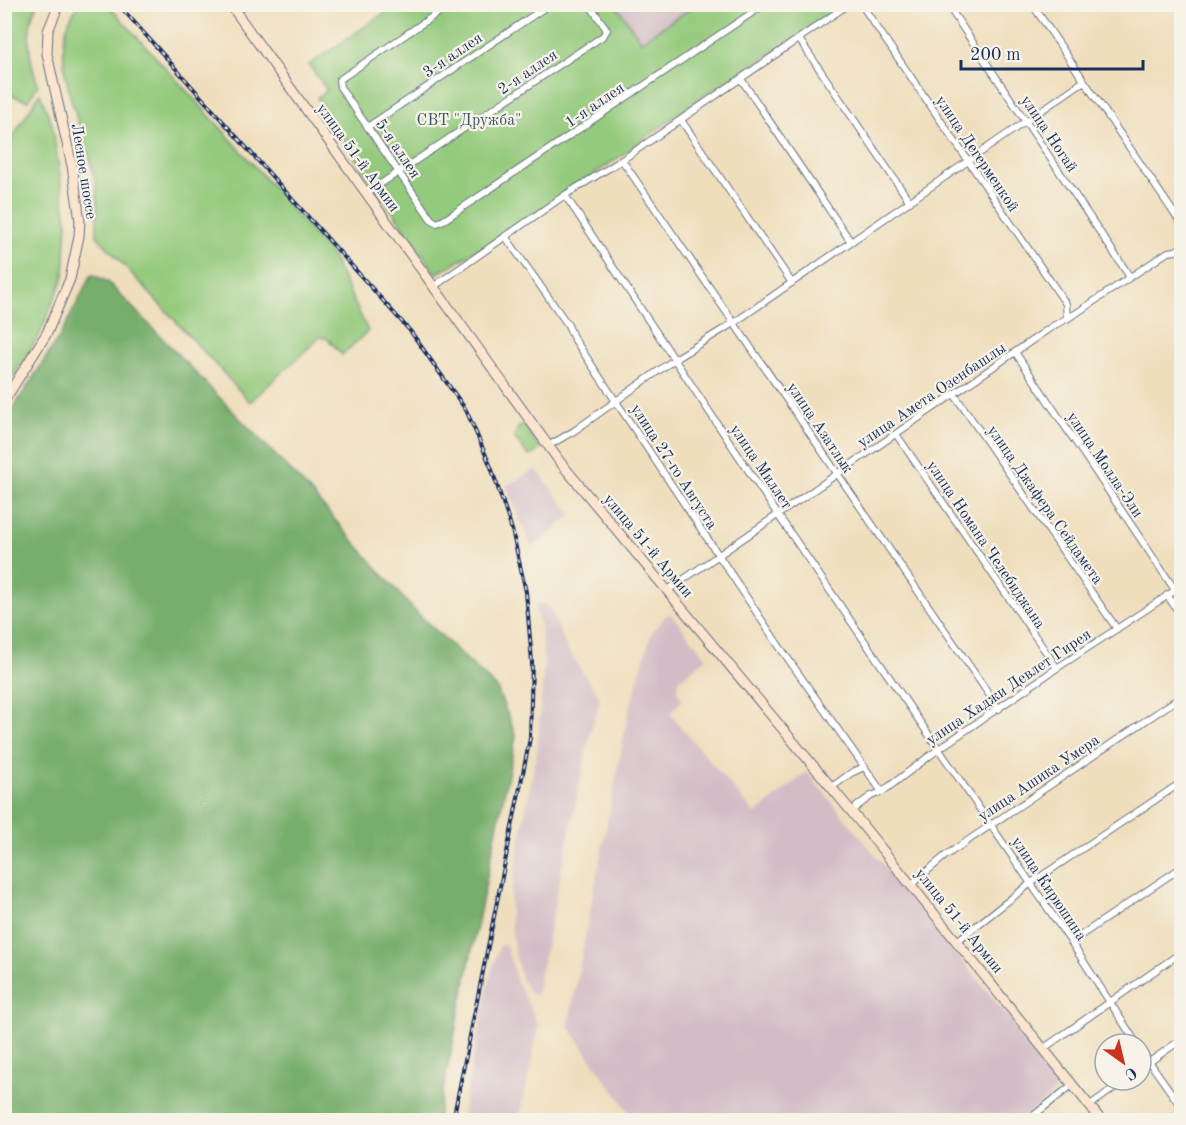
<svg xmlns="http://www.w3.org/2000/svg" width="1186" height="1125" viewBox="0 0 1186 1125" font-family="'Old Standard TT',serif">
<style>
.industrial{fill:#d2bdc6}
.green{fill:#94ca7d;stroke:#587c6e;stroke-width:1.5}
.forest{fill:#77ae6c;stroke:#496e65;stroke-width:1.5}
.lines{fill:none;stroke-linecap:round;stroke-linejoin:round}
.minor-casing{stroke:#656c7f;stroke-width:8}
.secondary-casing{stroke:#656c7f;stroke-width:11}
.minor{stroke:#fff;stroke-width:6}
.secondary{stroke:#fbe5cf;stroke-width:9}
.rail-casing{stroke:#1b2f5e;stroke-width:4}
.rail{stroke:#f7f3e8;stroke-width:1.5;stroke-dasharray:4.5;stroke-linecap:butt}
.labels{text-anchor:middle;stroke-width:4.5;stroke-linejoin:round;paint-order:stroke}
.street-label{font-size:16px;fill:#1b2f5e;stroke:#f7f3e8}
.park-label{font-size:16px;fill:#395666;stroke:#f7f3e8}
</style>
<rect width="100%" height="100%" fill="#f7f3e8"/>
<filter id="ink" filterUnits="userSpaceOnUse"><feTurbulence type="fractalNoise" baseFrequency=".0167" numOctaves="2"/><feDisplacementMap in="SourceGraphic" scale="12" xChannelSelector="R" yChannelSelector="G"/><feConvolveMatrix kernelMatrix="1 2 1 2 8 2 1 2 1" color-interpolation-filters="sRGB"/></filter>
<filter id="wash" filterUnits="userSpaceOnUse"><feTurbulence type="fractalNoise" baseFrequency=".008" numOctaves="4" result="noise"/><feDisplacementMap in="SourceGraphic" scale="24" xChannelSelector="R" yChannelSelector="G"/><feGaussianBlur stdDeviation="1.35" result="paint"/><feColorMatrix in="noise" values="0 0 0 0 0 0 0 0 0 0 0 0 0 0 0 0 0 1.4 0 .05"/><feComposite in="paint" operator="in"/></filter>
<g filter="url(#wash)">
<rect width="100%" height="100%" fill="#efdebc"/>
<path class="industrial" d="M616,5h80l-55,36z
M536,469l36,46 -40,33 -26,-62z
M542,603l7,4 20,45 30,44 1,5 -10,32 -54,262 -5,-2 -10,-14 -7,-30 -4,-34 1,-21 10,-60 16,-82 7,-87 -3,-35 -6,-24z
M671,614l36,44 -28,22 -2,10 5,10 -12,14 85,100 52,-42 251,305 -3,15 -33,28h-388l-66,-94 60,-311 23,-81 15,-19z
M502,945h4l12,39 21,42 -20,94h-58l29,-143 9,-30z"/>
<path class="green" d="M4,5h33c-13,26 -8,53 1,80l-10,16 -23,-8z
M79,5h29l121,132 102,117 37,77 -26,24 -14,-16 -8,-2 -70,65 -153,-166c0,-16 1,-34 -1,-51 -8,-52 -57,-133 -17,-180z
M396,5h220l25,36 55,-36h148l-57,39 -87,54 -83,61 -139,91 -42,24 -86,-124 -33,-52 10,-8 -18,-25z
M40,93l12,31 15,97 -3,55 -24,58 -35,56v-241z
M523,425l18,23 -10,8 -3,-1 -14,-18 4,-9z"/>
<path class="forest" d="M92,274l16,8 200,207 105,120 84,79 19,48 -79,384h-432v-699l55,-85z"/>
</g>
<g filter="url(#ink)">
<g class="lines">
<g class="minor-casing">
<path id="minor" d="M451,4l-112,76 1,7 91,132 6,4 7,-3 321,-216
M861,4l205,300 1,15
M947,4l183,273
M1032,4l150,221
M235,12l13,-8
M799,39l111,163
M741,79l110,163
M681,120l111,163
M369,126l181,-122
M622,160l377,549
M367,193l236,-157 4,-6 -18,-26
M565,195l213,320 293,427 66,102
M505,236l63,89 5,12 206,309 103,146
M433,287l132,-92 57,-35 227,-156
M1015,352l160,238
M954,394l163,235
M896,434l161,234
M548,446l26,-15 101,-72 60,-37 349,-241
M668,590l385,-264 22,-12 93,-62 8,-1 6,-5
M1167,595l15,22
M832,787l19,-14 13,-6
M851,811l20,-15 11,-4 58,-44 117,-80 125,-82
M912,884l33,-28 237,-160
M957,941l74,-58 151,-101
M1071,942l111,-75
M1044,1048l138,-96
M1141,1050l41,58
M1141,1068l41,-29
M1089,1106l36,-26
M1028,1120l44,-35"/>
</g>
<g class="secondary-casing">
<path id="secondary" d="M230,4l330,458 291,349 250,309
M4,401l43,-68 23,-54 9,-43 1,-15 -8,-55 -25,-112 1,-23 11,-27"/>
</g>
<use href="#minor" class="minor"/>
<use href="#secondary" class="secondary"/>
<g class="rail-casing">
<path id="rail" d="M118,4l293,328 55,78 25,57 21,63 14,62 6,70 -2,76 -77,382"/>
</g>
<use href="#rail" class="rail"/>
</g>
</g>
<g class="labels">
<g class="street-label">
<text transform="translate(452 54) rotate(-34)" y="6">3-я аллея</text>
<text transform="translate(527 71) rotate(-34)" y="6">2-я аллея</text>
<text transform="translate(594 104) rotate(-34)" y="6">1-я аллея</text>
<text transform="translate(1050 133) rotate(56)" y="6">улица Ногай</text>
<text transform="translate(399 148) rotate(56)" y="6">5-я аллея</text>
<text transform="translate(978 153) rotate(56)" y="6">улица Дегерменкой</text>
<text transform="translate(359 157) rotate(54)" y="6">улица 51-й Армии</text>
<text transform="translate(85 171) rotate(81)" y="6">Лесное шоссе</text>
<text transform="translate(931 394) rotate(-34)" y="6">улица Амета Озенбашлы</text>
<text transform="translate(821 427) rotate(56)" y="6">улица Азатлык</text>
<text transform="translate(1106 464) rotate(56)" y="6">улица Молла-Эли</text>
<text transform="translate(675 466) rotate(57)" y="6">улица 27-го Августа</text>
<text transform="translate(762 466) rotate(56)" y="6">улица Миллет</text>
<text transform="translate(1046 504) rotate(55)" y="6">улица Джафера Сейдамета</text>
<text transform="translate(987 544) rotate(56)" y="6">улица Номана Челебиджана</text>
<text transform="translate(649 545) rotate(50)" y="6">улица 51-й Армии</text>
<text transform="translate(1008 686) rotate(-34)" y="6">улица Хаджи Девлет Гирея</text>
<text transform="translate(1038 777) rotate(-34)" y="6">улица Ашика Умера</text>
<text transform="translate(1050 888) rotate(56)" y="6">улица Кирюшина</text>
<text transform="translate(960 920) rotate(51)" y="6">улица 51-й Армии</text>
</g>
<g class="park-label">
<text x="469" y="125">СВТ "Дружба"</text>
</g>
</g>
<rect width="1186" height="1125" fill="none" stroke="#f7f3e8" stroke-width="24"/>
<g transform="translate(1123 1062) rotate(146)"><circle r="28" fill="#f7f3e8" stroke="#9fa5b1" stroke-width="1.5"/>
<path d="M0-4.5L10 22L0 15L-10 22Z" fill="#c8321e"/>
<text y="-9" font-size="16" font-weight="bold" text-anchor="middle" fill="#1b2f5e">С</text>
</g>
<path d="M961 60v9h182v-9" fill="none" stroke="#1b2f5e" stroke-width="3"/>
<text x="970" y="60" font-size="18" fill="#1b2f5e" stroke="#f7f3e8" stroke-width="4.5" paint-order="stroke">200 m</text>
</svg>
